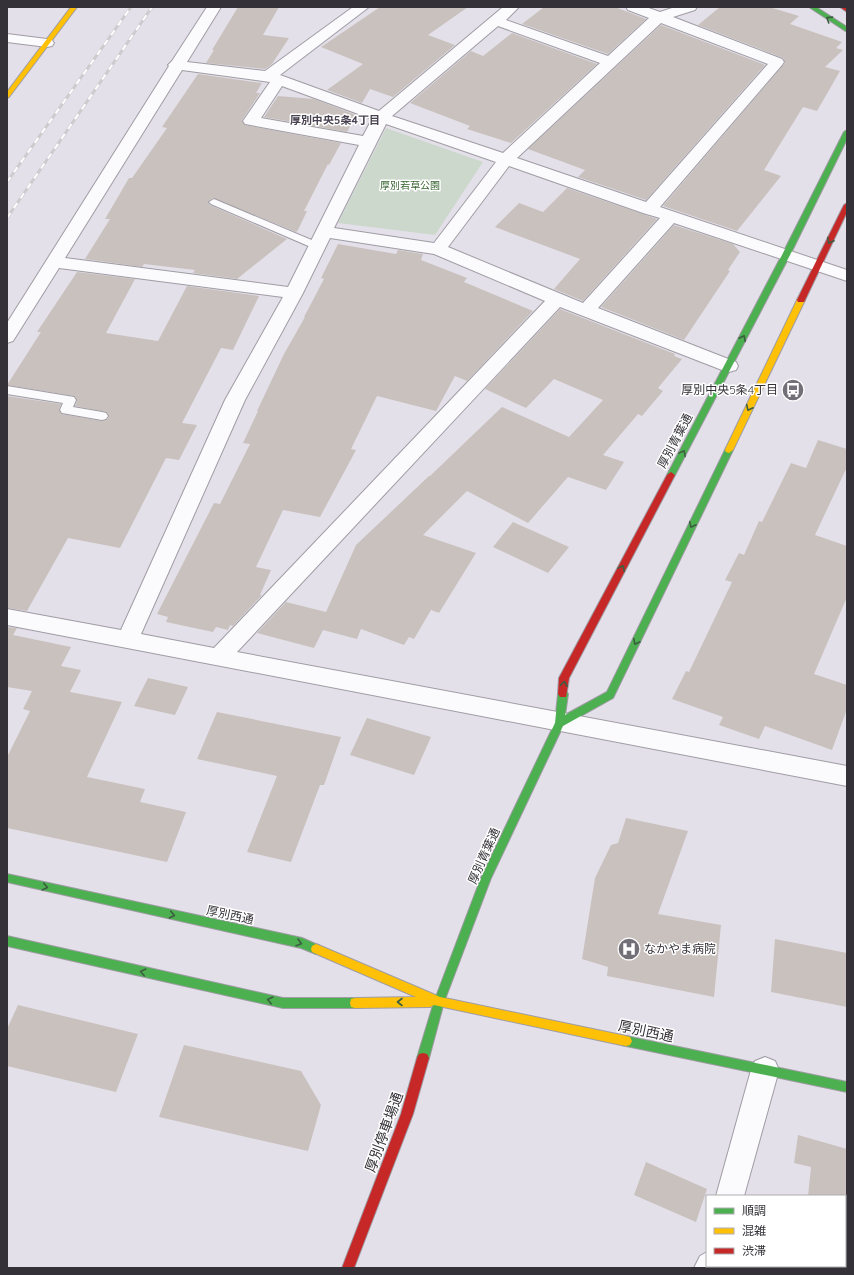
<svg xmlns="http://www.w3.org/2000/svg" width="854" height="1275" viewBox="0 0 854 1275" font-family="Quicksand,'Noto Sans JP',sans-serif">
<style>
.green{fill:#ccd8cc}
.building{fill:#c9c1bd}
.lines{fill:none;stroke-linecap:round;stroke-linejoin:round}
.lane-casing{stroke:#9f9ca4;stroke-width:2}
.street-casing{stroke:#9f9ca4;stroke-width:2}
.fast-casing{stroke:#9f9ca4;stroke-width:2}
.slow-casing{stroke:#9f9ca4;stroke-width:2}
.jam-casing{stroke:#9f9ca4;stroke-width:2}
.lane{fill:#fbfafc;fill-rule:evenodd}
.street{fill:#fbfafc;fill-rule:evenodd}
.fast{fill:#4caf50;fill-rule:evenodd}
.slow{fill:#ffc107;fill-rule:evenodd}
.jam{fill:#c62828;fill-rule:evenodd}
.rail-casing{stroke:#cccbce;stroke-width:3}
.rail{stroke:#fff;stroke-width:2;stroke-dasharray:6;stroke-linecap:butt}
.oneway{stroke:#3c5e40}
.labels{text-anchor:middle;stroke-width:3;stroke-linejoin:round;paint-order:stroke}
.far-park-label{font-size:10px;fill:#37642f;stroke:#fff}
.far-neighbourhood-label{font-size:11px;font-weight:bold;fill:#494351;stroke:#fff}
.poi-label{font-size:12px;fill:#343238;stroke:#fff;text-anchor:end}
.street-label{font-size:12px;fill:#343238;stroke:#fff}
.near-street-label{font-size:14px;fill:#343238;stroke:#fff}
</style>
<rect width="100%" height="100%" fill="#e4e0ea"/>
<path class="green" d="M386,128l97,34 -48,73 -97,-12z"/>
<path class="building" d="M238,7h41l-16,28 26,3 -17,26 -7,5 -59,-6 8,-13h-2z
M380,7h88l-40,28 27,10 -62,52 -23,-8 -8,14 -35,-13 36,-26 -42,-17z
M544,7h71l31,12 -38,35 -86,-30z
M720,7h49l30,9 -9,8 52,18 -6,6 7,2 -18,17 15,4 -23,40 -14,-4 -39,63 17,6 -44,55 -74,-25 122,-143 -2,-5 -85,-33z
M661,25l104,40 -119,135 -68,-23 7,-7 -57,-21z
M512,33l85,31 -86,79 -44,-14 3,-3 -60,-23 61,-52 12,5z
M198,74l64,9 -6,10h4l-18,27 3,5 96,18 -12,22 -1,-1 -24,47h3l-9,19 -2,2 -83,-34 -5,4 2,3 77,34 -50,40 -44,-6 2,-3 -51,-6 -2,3 -57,-8 25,-40h-5l24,-41h3l35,-50 -5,-1z
M278,96l36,3 42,16 -9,17 -83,-15z
M567,188l90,31 -74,82 -29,-12 26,-30 -85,-32 24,-24 24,9z
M674,225l59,19 7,8 -12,18 2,1 -46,69 -83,-33z
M338,244l58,10 2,-4 25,4 -2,6 46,18 -3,4 69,29 -66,70 -12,-5 -19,35 -59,-15 -26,53 5,1 -36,67 -37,-7 -27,57 15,3 -11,25h2l-29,31 -3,-1 -2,5 -12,-3 -3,5 -47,-10 2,-5 -11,-3 57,-111 6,1 30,-60 -7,-1 15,-32h-1l27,-57 21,-37h-1l20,-38 -3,-1z
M77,272l58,7 -29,54 52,8 29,-55 72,10 -26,54 -12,-2 -39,75 15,2 -18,35 -13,-2 -46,90 -52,-10 -41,73 -20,-3v-212l54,8 -2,5 3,5 40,7 4,-1 3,-3 -3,-5 -31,-6 2,-5 -3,-5 -67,-11 34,-53h-4z
M560,309l115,45 -1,2 8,3 -24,29 5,3 -21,25 -4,-2 -35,41 21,7 -18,28 -38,-13 -40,46 -61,-32 -44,44 53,18 -37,60 -8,-3 -17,29 -5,-2 -5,8 -43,-16 -4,10 -34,-9 -9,18 -57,-15 29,-31 40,10 30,-67 73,-69h1l72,-69 67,30 34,-37 -49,-21 -28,29 -41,-19z
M818,440l29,9v18l-32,68 32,11v51l-33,77 33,11v24l-15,41 -67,-24 -6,13 -40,-14 4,-8 -51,-18 14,-28 3,1 43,-90 -7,-2 14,-27 5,2 15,-34 3,1 29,-59 15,5z
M513,522l56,25 -21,26 -55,-26z
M7,627l10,1 -4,7 58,12 -10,19 20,4 -11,22 52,10 -35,75 58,12 -5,13 46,10 -19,50 -160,-34v-71l23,-46 -7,-2 9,-18 -25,-4z
M148,678l40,9 -13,28 -41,-9z
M217,712l124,25 -17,48h-4l-29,77 -44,-10 30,-76 -80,-17z
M367,718l64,19 -17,38 -64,-20z
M626,818l62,13 -30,83 63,11 -7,72 -107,-21 1,-9 -26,-8 13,-81 16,-33 7,-2z
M775,939l72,14v54l-76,-15z
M18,1005l120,29 -22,58 -109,-26v-37z
M184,1045l117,26 20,34 -13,46 -149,-34z
M798,1135l49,14v47h-39l3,-29 -17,-4z
M646,1162l61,27 -11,33 -62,-27z"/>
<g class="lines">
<g class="lane-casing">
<path id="lane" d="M214,199l107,45 1,2 -1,2h-8l-102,-44 -2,-2z
M7,386l67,11 2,3 -3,7 29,5 4,1 2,3 -2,3 -4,1 -40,-7 -2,-3 3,-7 -56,-9z"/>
</g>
<g class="street-casing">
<path id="street" d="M207,7h14l-34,55 78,9 88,-64h16l-89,68 99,36 124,-104h16l-13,13 102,36 41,-38 -21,-8 -2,-3h20l14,5 15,-5h22l-2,3 -22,7 109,42 2,3 -2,3 -122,142 187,63v11l-173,-58 -76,85 138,54 2,4 -2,4 -7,2 -7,-2 -162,-63 -323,345 610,114v20l-840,-161v-16l114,21 104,-230 58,-103 -224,-29 -46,73 -6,2v-20l162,-257 -1,-1 4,-4zM661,23l107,41 -122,138 -129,-44zM498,26l102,37 -97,90 -111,-37zM182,70l88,12 -27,39 2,3 114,21 -71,142 -223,-29zM282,86l90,33 -9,17 -102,-18zM386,124l110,38 -62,81 -100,-15zM509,166l134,47 17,5 -77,85 -135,-56zM330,238l104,16 111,47 -331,347 -73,-14 104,-234 58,-107z
M7,34l40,5 5,1 2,3 -2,3 -5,1 -40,-5z
M765,1057l10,4 4,9 -35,126h-28l35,-126 4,-9z
M707,1252v14h18l-1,2h-30l6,-12z"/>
</g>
<g class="fast-casing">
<path id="fast" d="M809,7h7l31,20v5z
M847,130v9l-57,116 -115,220 -4,3 -3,-1 -1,-2 115,-220 62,-123z
M729,447l4,3 -120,248 -50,28 -72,152 -47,124 -15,56 -2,4 -4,1 -4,-1 -2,-4 17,-56 47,-124 74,-155 3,-29 2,-3h6l2,3 -3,21 42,-23 118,-242z
M7,874l295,64 18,8 1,3 -1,3 -4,2 -15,-6 -294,-66z
M7,936l276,62h72l4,1 1,4 -1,4 -4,1h-72l-276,-62z
M626,1036l221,46v10l-221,-46 -4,-1 -2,-4 2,-4z"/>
</g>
<g class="slow-casing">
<path id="slow" d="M71,7h6l-68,90 -2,1v-6z
M798,298h6l1,2 -72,150 -4,3 -3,-1 -1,-2z
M316,944l124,53 186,39 4,1 2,4 -2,4 -4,1 -192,-41 -4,2 -75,1 -4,-1 -1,-4 1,-4 4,-1 61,-1 -104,-45 -1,-3 1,-3z"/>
</g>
<g class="jam-casing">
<path id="jam" d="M840,7h7v5z
M847,203v9l-42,88 -1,2h-6l-1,-2 47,-95z
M671,472l4,3 -106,203 -3,19h-6l-2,-3 1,-16 108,-203z
M423,1053l4,1 2,4 -16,56 -59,154h-12l59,-154 16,-56 2,-4z"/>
</g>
<use href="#lane" class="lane"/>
<use href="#street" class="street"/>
<use href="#fast" class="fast"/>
<use href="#slow" class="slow"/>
<use href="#jam" class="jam"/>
<g class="rail-casing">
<path id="rail" d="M7,182l124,-175
M7,218l145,-211"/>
</g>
<use href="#rail" class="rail"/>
</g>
<defs><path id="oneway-chevron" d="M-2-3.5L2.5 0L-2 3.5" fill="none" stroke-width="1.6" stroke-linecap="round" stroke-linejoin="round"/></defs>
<g class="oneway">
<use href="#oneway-chevron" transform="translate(829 19) rotate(-147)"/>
<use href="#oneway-chevron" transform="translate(830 241) rotate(117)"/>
<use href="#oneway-chevron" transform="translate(743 338) rotate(-63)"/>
<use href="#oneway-chevron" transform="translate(749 408) rotate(116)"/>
<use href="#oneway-chevron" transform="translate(683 453) rotate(-62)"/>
<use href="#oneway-chevron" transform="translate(692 525) rotate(116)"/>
<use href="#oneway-chevron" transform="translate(622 568) rotate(-62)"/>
<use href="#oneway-chevron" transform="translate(636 642) rotate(116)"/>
<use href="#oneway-chevron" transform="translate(564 684) rotate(-83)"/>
<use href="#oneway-chevron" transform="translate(45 887) rotate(12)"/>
<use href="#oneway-chevron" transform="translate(172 915) rotate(12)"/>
<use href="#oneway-chevron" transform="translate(299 943) rotate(16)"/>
<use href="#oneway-chevron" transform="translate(143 972) rotate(-167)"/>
<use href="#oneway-chevron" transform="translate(270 1000) rotate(-167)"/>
<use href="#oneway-chevron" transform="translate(400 1002) rotate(180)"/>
</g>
<defs>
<g id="bus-disc" transform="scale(1.15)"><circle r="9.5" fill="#726f76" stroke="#fff"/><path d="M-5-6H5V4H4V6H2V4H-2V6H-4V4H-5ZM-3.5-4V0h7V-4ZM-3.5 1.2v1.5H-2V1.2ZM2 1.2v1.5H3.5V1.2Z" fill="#fff"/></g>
<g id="hospital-disc" transform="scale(1.15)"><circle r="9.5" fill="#726f76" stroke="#fff"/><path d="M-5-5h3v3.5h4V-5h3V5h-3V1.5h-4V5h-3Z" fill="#fff"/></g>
</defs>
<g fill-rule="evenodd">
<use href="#bus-disc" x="793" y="390"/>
<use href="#hospital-disc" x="629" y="949"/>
</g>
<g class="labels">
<g class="far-park-label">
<text x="410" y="189">厚別若草公園</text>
</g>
<g class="far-neighbourhood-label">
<text x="335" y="124">厚別中央5条4丁目</text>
</g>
<g class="poi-label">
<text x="778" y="394">厚別中央5条4丁目</text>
<text x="644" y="953" text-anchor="start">なかやま病院</text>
</g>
<g class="street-label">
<text transform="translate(675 441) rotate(-62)" y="4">厚別青葉通</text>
<text transform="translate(484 856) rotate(-66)" y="4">厚別青葉通</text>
<text transform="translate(230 915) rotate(12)" y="4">厚別西通</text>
</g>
<g class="near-street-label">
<text transform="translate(646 1031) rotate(12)" y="5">厚別西通</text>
<text transform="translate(384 1132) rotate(-70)" y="5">厚別停車場通</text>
</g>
</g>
<rect width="854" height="1275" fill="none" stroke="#343238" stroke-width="16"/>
<rect x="706" y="1195" width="140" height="72" fill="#ffffff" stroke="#aeadaf"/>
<rect x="714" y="1208" width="20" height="6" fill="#4caf50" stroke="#aeadaf"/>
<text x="742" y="1215" font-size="12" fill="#343238">順調</text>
<rect x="714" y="1228" width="20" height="6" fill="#ffc107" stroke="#aeadaf"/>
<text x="742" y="1235" font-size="12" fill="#343238">混雑</text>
<rect x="714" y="1248" width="20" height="6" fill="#c62828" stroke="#aeadaf"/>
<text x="742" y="1255" font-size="12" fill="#343238">渋滞</text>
</svg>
